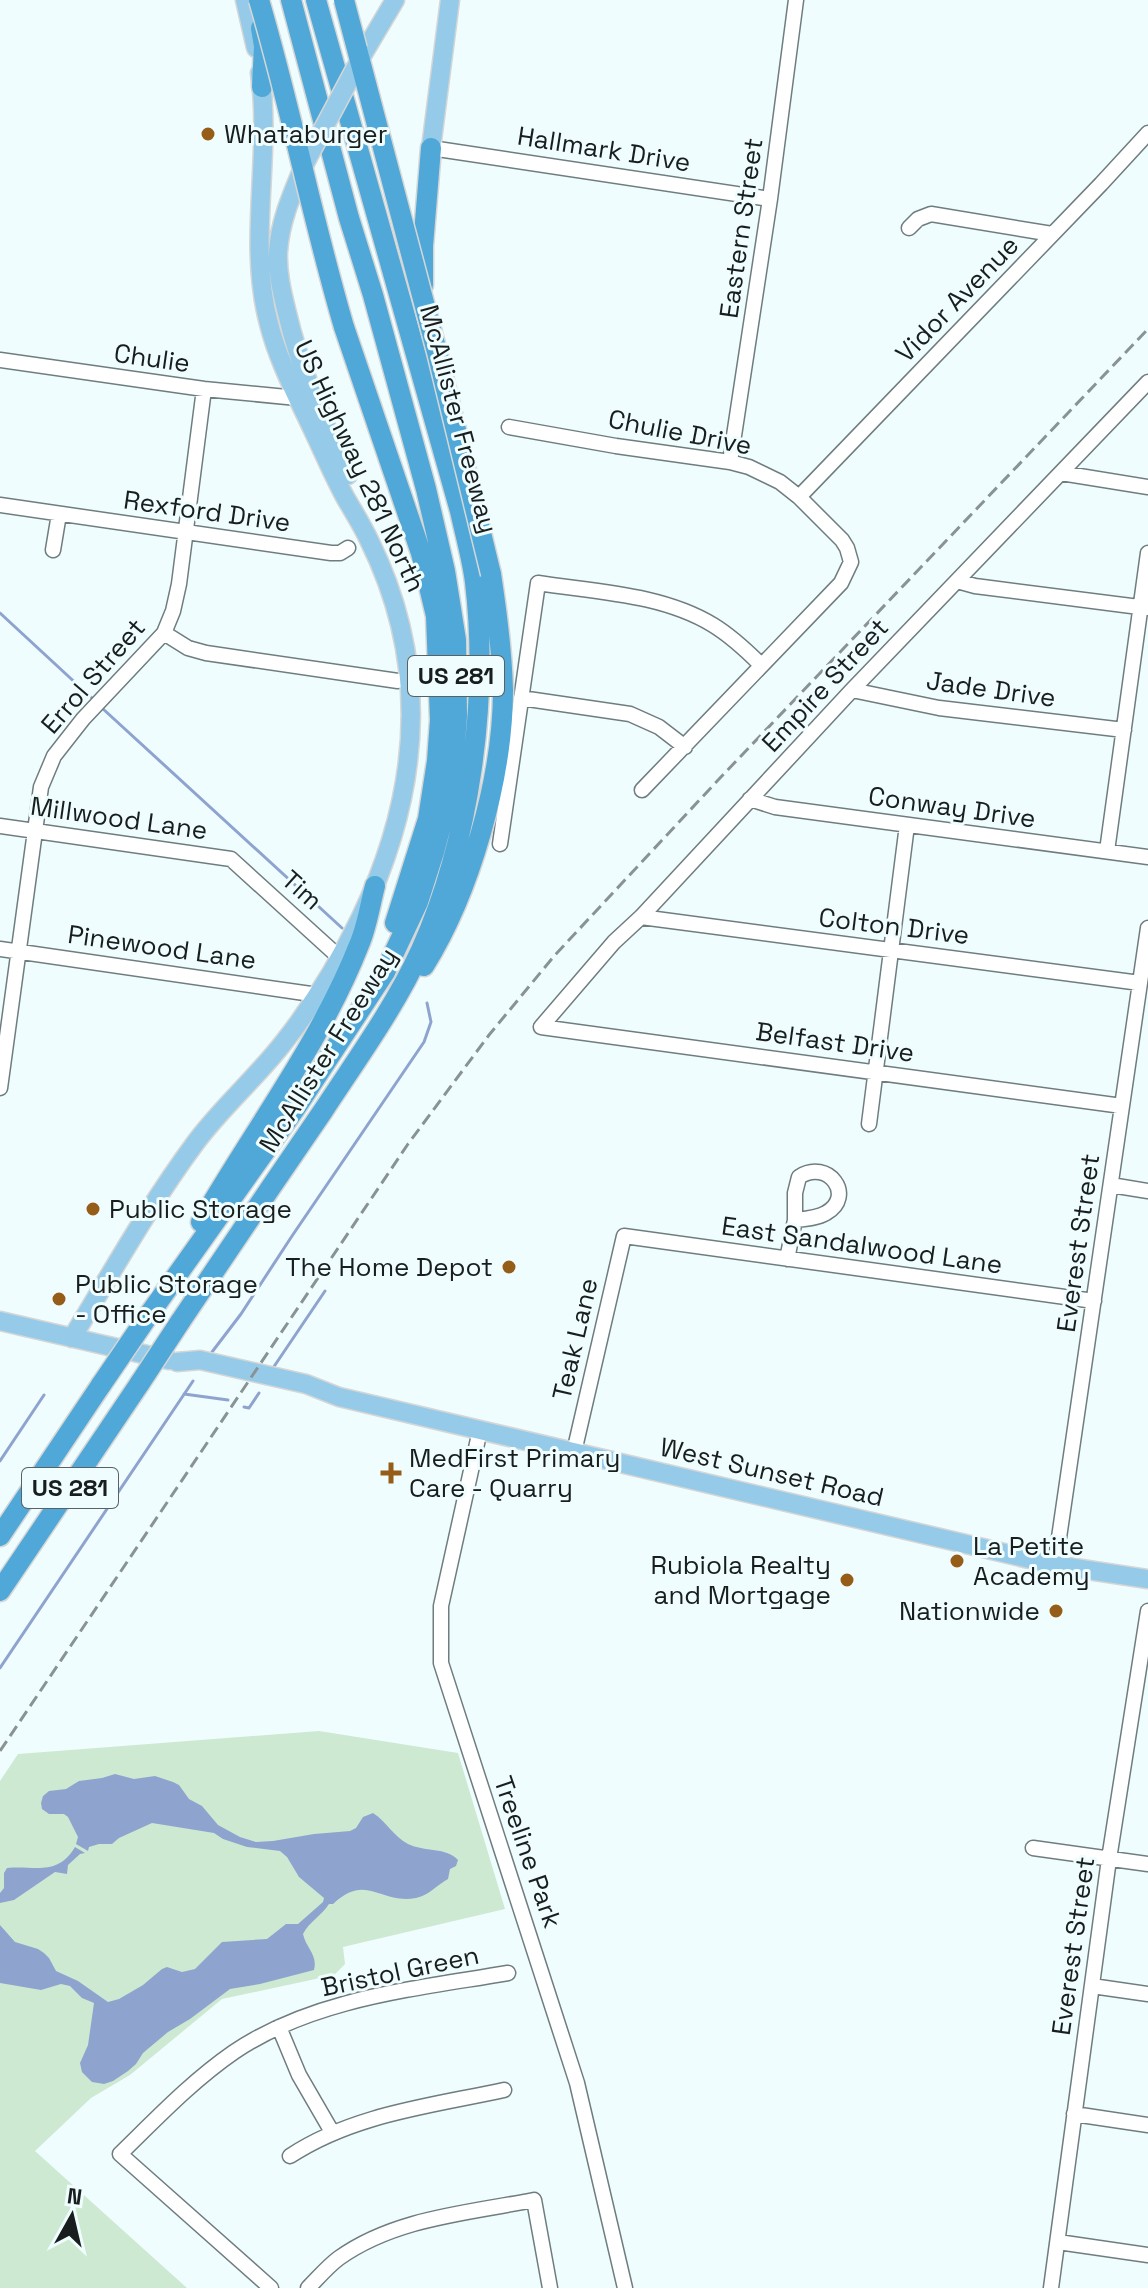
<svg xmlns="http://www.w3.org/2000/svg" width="1148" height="2288" viewBox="0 0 1148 2288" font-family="'Space Grotesk',sans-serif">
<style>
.green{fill:#cee9d2}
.water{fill:#8ea4cf}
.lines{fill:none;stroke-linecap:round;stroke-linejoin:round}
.stream{stroke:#8ea4cf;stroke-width:3}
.minor-casing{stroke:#6f7d7f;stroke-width:17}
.major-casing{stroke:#d5d6d6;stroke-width:21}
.highway-casing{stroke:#d5d6d6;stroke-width:23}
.minor{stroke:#fff;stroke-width:14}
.major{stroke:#95cbe8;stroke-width:18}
.highway{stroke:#4fa8d8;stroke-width:20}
.rail{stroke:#899394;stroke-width:3;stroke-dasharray:12 6;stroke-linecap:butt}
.major-bridge-casing{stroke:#d5d6d6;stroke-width:21;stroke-linecap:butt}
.highway-bridge-casing{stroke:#d5d6d6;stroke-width:23;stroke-linecap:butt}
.major-bridge{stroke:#95cbe8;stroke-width:18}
.highway-bridge{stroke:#4fa8d8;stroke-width:20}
.poi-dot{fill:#965d19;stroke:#f0fdff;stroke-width:3}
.labels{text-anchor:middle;stroke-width:6;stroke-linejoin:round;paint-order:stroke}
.shield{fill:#f0fdff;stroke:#596162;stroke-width:2}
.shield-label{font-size:24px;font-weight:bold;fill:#181e1e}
.poi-label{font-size:26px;fill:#181e1e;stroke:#f0fdff;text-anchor:start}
.street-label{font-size:26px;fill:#181e1e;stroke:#f0fdff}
</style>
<rect width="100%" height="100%" fill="#f0fdff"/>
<path class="green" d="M319,1731l139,22 47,156 -162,38 2,17 -11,11 -112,24 -92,76 -39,23 -56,53 152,137h-187v-507l18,-27z"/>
<path class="water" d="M115,1774l19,5 21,-3 18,6 6,3 10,14 13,7 16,19 22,12 16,5 17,-1 41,-7 36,-3 6,-3 7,-11 10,-4c14,9 20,23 35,31 16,8 39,3 50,16l-2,6 -6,3 -2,10c-11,6 -20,17 -32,19 -36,7 -49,-26 -83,6h-4c-7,11 -20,18 -26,30 3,14 15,21 11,36l-54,14 -30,5 -40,30 -22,13 -25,21 -7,11 -8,7 -15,10 -9,3 -12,-2 -10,-10 -2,-9 8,-18 6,-42 -12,-5 -12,-12 -9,-2 -20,6 -41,-7v-58l15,17 23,7 6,4 5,5 7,13 22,10 30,21 11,-3 24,-14 19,-16 5,-2 15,5 13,-3 27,-27 45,-3 19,-15h12l25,-22 1,-4 -25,-21 -12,-20 -7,-6 -33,-4 -24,-8 -9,-6 -62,-10 -33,15 -7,6h-13l-10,3 -1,4 -12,-7 2,-7 -10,-20 -4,-3h-15l-7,-5 -1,-6 2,-7 6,-5 17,-2 13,-8 23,-3z
M75,1847l10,6 -5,1 -12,11 -1,9 -12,-2 -41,28 -14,3v-10l4,-5v-15l3,-5c28,-3 50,9 68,-21z"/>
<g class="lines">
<path class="stream" d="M0,613l94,87
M102,708l240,220
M212,1352l29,-38 51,-78 132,-194 7,-20 -4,-19
M273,1368l52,-77
M184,1394l44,6
M244,1407l5,1 10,-15
M0,1461l44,-66
M0,1668l193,-287"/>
<g class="minor-casing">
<path id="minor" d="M431,148l339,51
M909,228l9,-9 13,-5 121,20
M0,360l204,29 93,9
M509,427l107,19 114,16 19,5 31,15 19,15 43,43 5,8 4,14 -10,21 -199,207
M730,462l40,-263 26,-199
M1061,473l87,14
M799,497l302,-313 47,-51
M0,505l331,48h9l8,-5
M53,550l6,-36
M957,581l18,5 172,22
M164,633l24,15 18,5 192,28
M852,690l87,18 185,22
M521,698l109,16 29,13 26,20
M750,799l25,8 373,50
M0,826l231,33 109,99
M500,844l38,-261c58,9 124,11 175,42 18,11 33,25 48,40
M1107,851l41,-298
M641,917l499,66
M0,949l318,46
M541,1027l73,-85 27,-25 211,-227 296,-308
M541,1027l581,79
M0,1088l41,-301 13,-31 29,-37 81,-86 9,-22 6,-27 25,-195
M869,1124l38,-299
M1111,1185l37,6
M787,1259l8,-39v-27l4,-16c29,-19 57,19 27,36 -8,5 -21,6 -31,7
M480,1430l-39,176v57l136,420 48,205
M574,1452l50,-216 470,65
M1055,1565l93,-637
M1033,1848l115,16
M1092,1986l56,8
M279,2027l20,48 33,57
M1074,2114l74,11
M290,2156c64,-42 141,-50 214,-66
M1058,2242l90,13
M271,2288l-151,-134c37,-36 72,-73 114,-102 80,-54 181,-63 274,-79
M308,2288c10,-10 20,-22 31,-30 56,-40 129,-45 195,-58l16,88
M1051,2288l58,-429 39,-248"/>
</g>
<g class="major-casing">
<path id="major" d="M245,0l11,48
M363,54l32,-54
M431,148l19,-148
M305,163c-12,29 -25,57 -27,89 -1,20 4,41 9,61 13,56 37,110 61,162
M0,1321l169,39
M72,1338c40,-66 78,-134 124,-196 26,-35 61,-65 88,-100 30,-38 56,-81 77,-125 59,-124 70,-252 8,-377 -7,-15 -16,-29 -24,-43 -12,-22 -22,-46 -33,-69 -16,-34 -34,-68 -43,-104 -22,-82 3,-168 -9,-251
M177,1362l23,-2 106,24 33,13 716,168 93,14"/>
</g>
<g class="highway-casing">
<path id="highway" d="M261,28l3,18 -2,41
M423,285v-39l8,-98
M344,327l77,226 15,63 4,104 -3,41 -9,58 -33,104
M424,966c46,-74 79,-188 79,-276 -1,-39 -6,-77 -12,-116
M201,1222c53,-92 119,-178 158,-277 8,-18 11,-40 16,-59
M148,1316l147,-207 90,-137 33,-70 16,-50 10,-38 10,-58 3,-40 -1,-76 -11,-69 -19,-82 -53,-194 -24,-77 -58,-218
M180,1322c47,-70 95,-141 143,-211 34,-52 72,-104 98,-161 49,-110 68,-249 54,-368 -3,-24 -10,-48 -15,-71l-144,-511
M0,1536l101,-151
M0,1591l140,-208"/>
</g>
<use href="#minor" class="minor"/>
<use href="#major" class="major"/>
<use href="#highway" class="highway"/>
<path class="rail" d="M0,1751l408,-607 81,-109 66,-80 165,-177 428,-449"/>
<g class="major-bridge-casing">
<path id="major-bridge" d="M305,163l58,-109"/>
</g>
<g class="highway-bridge-casing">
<path id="highway-bridge" d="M259,0c32,108 53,219 85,327
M344,0l93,352 54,222
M140,1383l40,-61
M101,1385l47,-69"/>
</g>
<use href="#major-bridge" class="major-bridge"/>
<use href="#highway-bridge" class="highway-bridge"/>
</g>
<g class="poi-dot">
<circle cx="208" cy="134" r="8"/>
<circle cx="93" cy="1209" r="8"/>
<circle cx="509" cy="1267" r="8"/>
<circle cx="59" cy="1299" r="8"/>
<path d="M387 1461h8v8h8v8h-8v8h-8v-8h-8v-8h8z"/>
<circle cx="957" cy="1561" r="8"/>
<circle cx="847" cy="1580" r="8"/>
<circle cx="1056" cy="1611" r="8"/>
</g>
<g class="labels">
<g class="shield">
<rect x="408" y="656" width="96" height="40" rx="6"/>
<rect x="22" y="1468" width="96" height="40" rx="6"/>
</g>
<g class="shield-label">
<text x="456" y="684">US 281</text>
<text x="70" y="1496">US 281</text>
</g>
<g class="poi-label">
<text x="224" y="143">Whataburger</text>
<text x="109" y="1218">Public Storage</text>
<text x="493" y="1276" text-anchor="end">The Home Depot</text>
<text x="75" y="1293">Public Storage<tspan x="75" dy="30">- Office</tspan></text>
<text x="409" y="1467">MedFirst Primary<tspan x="409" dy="30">Care - Quarry</tspan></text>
<text x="973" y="1555">La Petite<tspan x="973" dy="30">Academy</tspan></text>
<text x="831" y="1574" text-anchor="end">Rubiola Realty<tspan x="831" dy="30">and Mortgage</tspan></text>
<text x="1040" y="1620" text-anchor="end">Nationwide</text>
</g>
<g class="street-label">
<text transform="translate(604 149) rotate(9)" y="9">Hallmark Drive</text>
<text transform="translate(741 228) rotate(-82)" y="9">Eastern Street</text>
<text transform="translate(957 299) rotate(-46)" y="9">Vidor Avenue</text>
<text transform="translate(152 358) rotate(8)" y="9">Chulie</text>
<text transform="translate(459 419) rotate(75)" y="9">McAllister Freeway</text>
<text transform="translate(680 432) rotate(11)" y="9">Chulie Drive</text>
<text transform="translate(360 466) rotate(65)" y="9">US Highway 281 North</text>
<text transform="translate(207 511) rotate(8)" y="9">Rexford Drive</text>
<text transform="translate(93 676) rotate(-49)" y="9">Errol Street</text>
<text transform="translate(825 685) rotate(-47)" y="9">Empire Street</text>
<text transform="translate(991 689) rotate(8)" y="9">Jade Drive</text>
<text transform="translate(952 807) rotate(8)" y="9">Conway Drive</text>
<text transform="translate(119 818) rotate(8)" y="9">Millwood Lane</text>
<text transform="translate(302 890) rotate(42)" y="9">Tim</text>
<text transform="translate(894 926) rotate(7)" y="9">Colton Drive</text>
<text transform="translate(162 947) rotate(8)" y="9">Pinewood Lane</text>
<text transform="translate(835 1042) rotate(8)" y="9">Belfast Drive</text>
<text transform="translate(328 1050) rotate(-58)" y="9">McAllister Freeway</text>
<text transform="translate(1078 1243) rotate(-82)" y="9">Everest Street</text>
<text transform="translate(862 1245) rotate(8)" y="9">East Sandalwood Lane</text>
<text transform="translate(575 1339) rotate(-77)" y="9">Teak Lane</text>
<text transform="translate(772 1472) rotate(13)" y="9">West Sunset Road</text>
<text transform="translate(528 1852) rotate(71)" y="9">Treeline Park</text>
<text transform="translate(1073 1946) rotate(-82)" y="9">Everest Street</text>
<text transform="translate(400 1971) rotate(-12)" y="9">Bristol Green</text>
</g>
</g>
<g transform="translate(72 2216) rotate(8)" stroke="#f0fdff" stroke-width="6" paint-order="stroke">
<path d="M0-6L14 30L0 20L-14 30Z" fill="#181e1e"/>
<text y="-12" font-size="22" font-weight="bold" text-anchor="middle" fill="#181e1e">N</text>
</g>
</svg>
